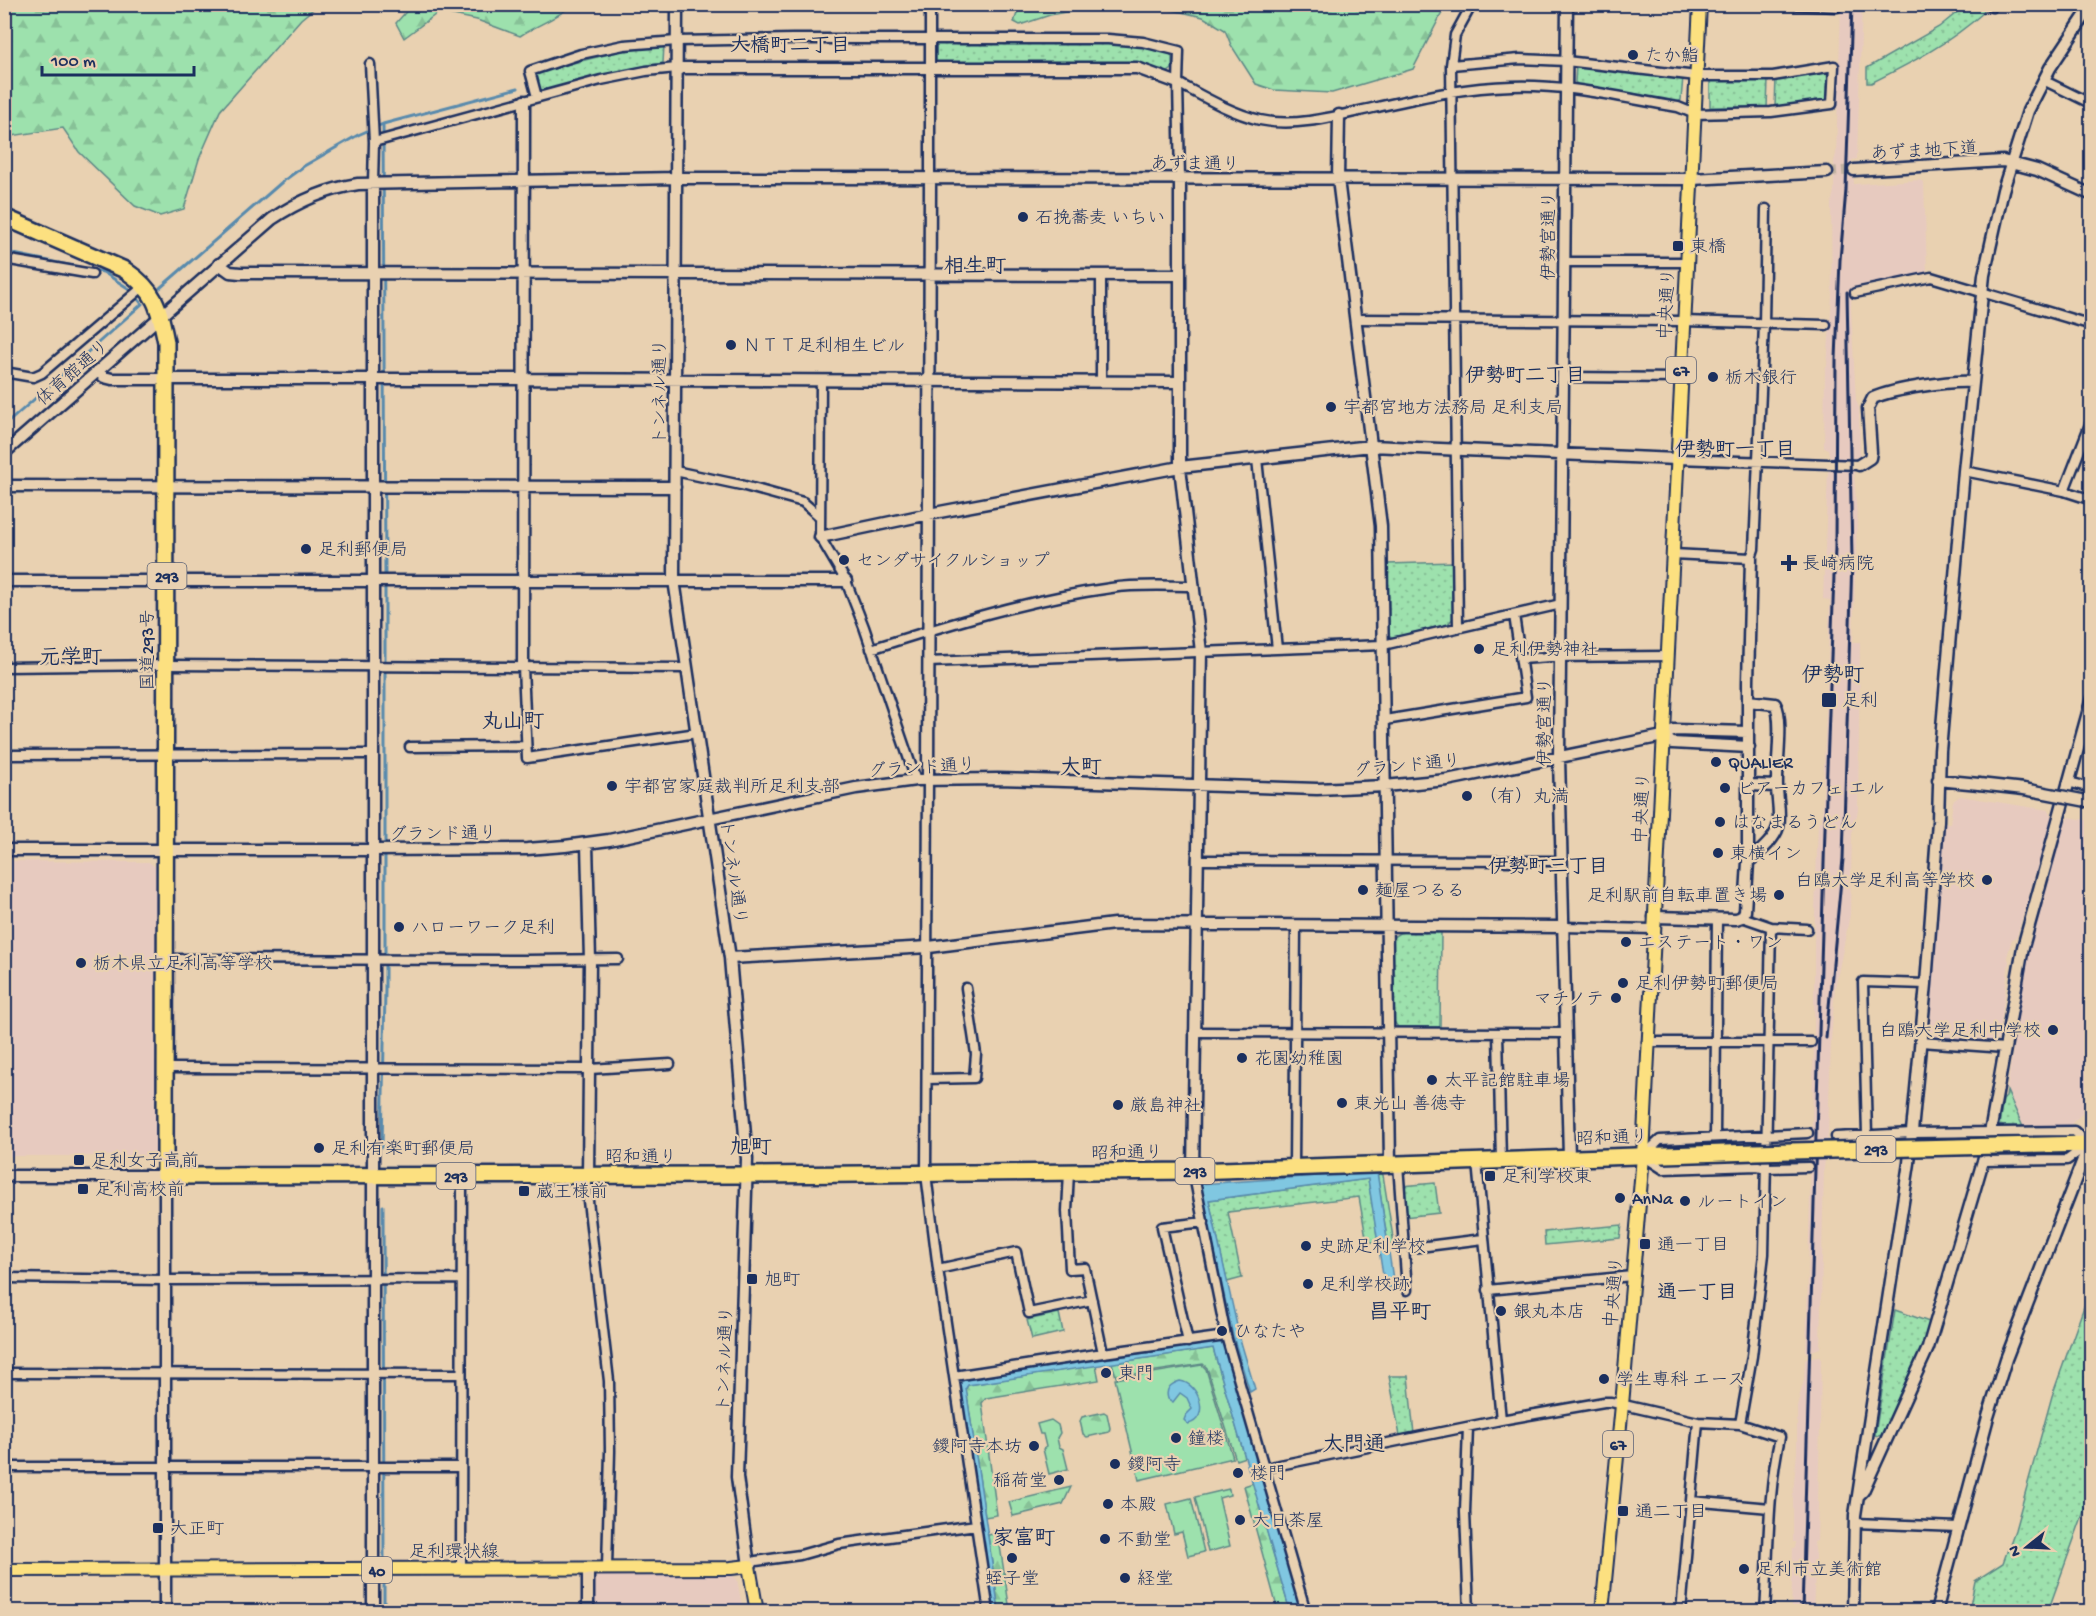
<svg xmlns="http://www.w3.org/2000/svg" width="2096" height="1616" viewBox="0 0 2096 1616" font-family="'Gochi Hand','Klee One',sans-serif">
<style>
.built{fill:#e7cabf}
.grass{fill:url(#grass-dots);stroke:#5c8886;stroke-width:1.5}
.forest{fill:url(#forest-firs);stroke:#5c8886;stroke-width:1.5}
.garden{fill:#9de1ad;stroke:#5c8886;stroke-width:1.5}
.water{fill:#80c7e1;stroke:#588aad;stroke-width:1.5}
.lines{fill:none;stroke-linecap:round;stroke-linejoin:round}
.stream{stroke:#588aad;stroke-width:3}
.secondary-tunnel{stroke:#c0b1a0;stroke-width:10;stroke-dasharray:10 5;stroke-linecap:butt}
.street-casing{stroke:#1b2f5e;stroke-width:13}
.secondary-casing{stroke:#1b2f5e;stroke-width:15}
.primary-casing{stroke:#1b2f5e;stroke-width:16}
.highway-casing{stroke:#1b2f5e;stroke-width:20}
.street{stroke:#e9d1b1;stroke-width:8}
.secondary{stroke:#e9d1b1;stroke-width:10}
.primary{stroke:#fce080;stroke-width:12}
.highway{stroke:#fce080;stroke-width:15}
.rail{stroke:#1b2f5e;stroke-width:3}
.secondary-bridge-casing{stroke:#1b2f5e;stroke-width:15;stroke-linecap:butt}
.highway-bridge-casing{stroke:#1b2f5e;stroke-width:20;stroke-linecap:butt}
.secondary-bridge{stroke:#e9d1b1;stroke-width:10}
.highway-bridge{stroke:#fce080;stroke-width:15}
.poi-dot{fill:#1b2f5e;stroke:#e9d1b1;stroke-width:2}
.labels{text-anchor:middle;stroke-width:4.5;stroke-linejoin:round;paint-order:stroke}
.shield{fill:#e9d1b1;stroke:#596077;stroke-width:1.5}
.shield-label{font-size:16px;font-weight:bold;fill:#1b2f5e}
.poi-label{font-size:18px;fill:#1b2f5e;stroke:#e9d1b1;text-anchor:start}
.street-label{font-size:18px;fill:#1b2f5e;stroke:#e9d1b1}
.neighbourhood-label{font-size:20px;font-weight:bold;fill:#1b2f5e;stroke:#e9d1b1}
.quarter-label{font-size:21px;font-weight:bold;fill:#1b2f5e;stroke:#e9d1b1}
</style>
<defs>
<pattern id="grass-dots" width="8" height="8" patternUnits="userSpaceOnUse" patternTransform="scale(1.5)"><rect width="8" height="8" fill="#9de1ad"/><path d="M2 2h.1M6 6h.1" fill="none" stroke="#87c197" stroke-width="1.8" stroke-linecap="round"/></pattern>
<pattern id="forest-firs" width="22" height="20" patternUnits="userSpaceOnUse" patternTransform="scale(1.5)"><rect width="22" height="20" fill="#9de1ad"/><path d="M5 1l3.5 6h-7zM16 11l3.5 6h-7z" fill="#87c197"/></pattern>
</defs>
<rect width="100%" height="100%" fill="#e9d1b1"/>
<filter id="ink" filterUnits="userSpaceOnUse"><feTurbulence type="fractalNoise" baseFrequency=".0167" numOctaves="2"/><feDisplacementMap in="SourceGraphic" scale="12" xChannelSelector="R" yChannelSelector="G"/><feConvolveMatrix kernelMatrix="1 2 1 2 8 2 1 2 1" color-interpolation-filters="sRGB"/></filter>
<g filter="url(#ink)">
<path class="built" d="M1841,5h21l-5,154 -5,1 2,24 66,-4 4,3 3,88 -3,3 -72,13 -1,22 5,91 3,8 1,47 -4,3h-26l-2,-9 -4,-1 1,-78 2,-4 5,-70 -1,-92 3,-13v-30l2,-7z
M1854,470l3,48 -4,124h7l-2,169 -6,23 -2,81 -15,73 -4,53 -3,93 -4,35 -4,179 -14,5 8,-312v-99l4,-121h4l8,-221 -7,-1 5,-128z
M1960,796l88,14 4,7 -35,119 -5,3 -5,18 2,4 -10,77 -6,4 -64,-4 16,-214h5l3,-23z
M2069,817l22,4v274l-5,15 -17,16 -46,1 -16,-36 17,-122 40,-145z
M5,861l144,1 9,7 -1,282 -5,5h-147z
M1816,1356l5,1 -1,69 -3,115 -3,1 2,14 -3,55h-22l2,-63h2l1,-6h-3v-50l4,-40v-46l7,-26 1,-19 1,-2z
M729,1574l8,5 6,32h-151v-31l7,-5z"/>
<path class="grass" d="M1983,8l1,4c-34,31 -73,51 -113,71h-4v-15l72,-41 21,-17z
M936,43h186l21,3 26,7 3,3v13l-4,3 -30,-8 -202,1z
M664,45l-1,18 -29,5 -93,23 -2,-1 -3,-15 1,-3 80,-20z
M1576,65l107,12 -2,23 -4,3 -40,-9 -58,-8 -4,-4z
M1828,70l3,4 -1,24 -2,3 -53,6 1,-29z
M1710,80h58l-1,27h-57z
M1454,562v55l-6,7 -55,14 -4,-3 -1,-71z
M1401,932h40l-1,95h-42l-4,-5 -1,-85z
M2007,1091l16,36 -24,-1 4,-26 3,-3z
M1368,1179l10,62 -11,2 -8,-46 -131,15 14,66 -15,4 -18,-82z
M1435,1183l4,30 -35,4 -2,-31z
M1622,1225l-2,13 -75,7 -1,-13z
M2091,1287v205l-43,119h-79l6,-30 28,-18 12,-33 37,-134z
M1895,1310l37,13 -10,30 -39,82 -5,1 -3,-1z
M1059,1313l4,19 -31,7 -5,-19z
M1389,1376h19l6,58 -14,2z"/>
<path class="forest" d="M4,5l1,-1 313,1 -17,14 -81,92 -21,48 -15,50 -24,7 -25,-10 -56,-54 -16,-24 -58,9z
M412,5v-1l160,1c-14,13 -35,20 -52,31l-43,-16 -38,-8 -35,26 -8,-15z
M1020,5v-1l81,1 -51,10 -30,10 -6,-3z
M1151,5h295l-33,64 -81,24 -58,-3 -18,-6 -25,-39 -6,-15 -22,-13z
M1213,1348l32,109 -9,3 -29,-92 -4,-4 -87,13 -4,-14z
M1096,1365l3,15 -113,18 -4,5 15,112 -12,2 -19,-129 2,-3z
M1104,1412l3,2 3,14 -1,4 -22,5 -4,-3 -3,-13 2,-4z
M1253,1483l37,128h-12l-34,-125z
M1071,1487l-8,17 -50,12 -4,-14z
M998,1533l12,78h-11l-11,-76z"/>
<path class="garden" d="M1377,1172h3l3,3 11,69 -6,1z
M1202,1365l4,4 27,89 -94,22 -24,-101z
M1051,1420l7,5 2,8 -3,5 2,9 4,2 5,20 -19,5 -6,-25 3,-2 -3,-13h-3l-3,-10z
M1229,1489l1,6 -11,3 11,48 -22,6 -13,-55z
M1191,1498l13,54 -16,4 -6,-24 -8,2 -7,-30z"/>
<path class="water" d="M1377,1172l17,114 -9,2 -17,-109 -159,21 31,139 15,50 -5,3 -17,-56 -33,-152z
M1218,1342l5,1 78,268h-11l-77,-263 -245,37 -2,3 33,223h-7l-32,-228 4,-3z
M1180,1381c19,2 31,38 8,43l-4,-4 2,-5 6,-6 -5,-11 -7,-5 -7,9 -5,-3c-3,-10 2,-15 12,-18z"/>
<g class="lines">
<path class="stream" d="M383,124l2,454
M4,252l99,20 28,18 11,14 -138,122
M160,288l122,-106 22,-16 54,-31 25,-11 135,-36
M382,1147l3,-157v-406
M383,1206l1,359
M384,1612v-41"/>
<path class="secondary-tunnel" d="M1827,172l27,-2"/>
<g class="street-casing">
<path id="street" d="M930,4v175
M1776,4l61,3
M1987,4l5,3
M370,64l4,78 -1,41
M2043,80l49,24
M1178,83c26,14 53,30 82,37 38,8 80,-5 117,-13 45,-10 89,-20 135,-21 56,-2 111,12 166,21l17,7 76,-2 61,-8 2,-38 -61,10h-76l-131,-15 -46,-2 -69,6
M537,97l-7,-26 51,-17 43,-9 53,-4 115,-2h316l35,3 36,9 -1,32 2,96
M374,142l227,-62 45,-9 31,-3
M4,259l88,15
M1565,262h122
M1855,293l76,-16 161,48
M1355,319l328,2 143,4
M4,372l29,5 9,-4 102,-87
M1564,377l117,1
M821,380l-1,157 26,44 18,46 52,153
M1101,381v-106
M1257,459l20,190
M1677,459l182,6
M675,471l66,14 62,17 16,14
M1964,471l100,20 28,9
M2064,491l28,-72
M1673,554l78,4 3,-9 10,-224 2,-116
M1458,627l-7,-562 4,-30 17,-31
M871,649c78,-25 159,-50 240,-61 27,-4 56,-2 83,-2
M1522,659l28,-2 118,-1
M928,662l455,-17 178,-41
M4,667l162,-2 521,3
M523,667l4,91 170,-25
M1385,720l141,-23 -12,-82
M410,747l116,-1
M4,755l369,-1
M928,779l-2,395 12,95 51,343
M2068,782l24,6
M1197,860l364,1
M1742,917l29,10 36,2
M1563,927l90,2
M166,959l359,1 93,-1
M1194,1032l371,1
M1498,1033l3,128
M1647,1042h164
M1921,1042l84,6
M167,1068l423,1 80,-5
M927,1079l47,-1 2,-24 -10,-66
M1867,1135l-4,-153 63,2
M1715,1137l2,-218
M1836,1137l76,-4 162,-2 15,13 -22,16 -84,1
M1477,1162l24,258
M1398,1164l9,126
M1294,1167l2,-241
M1808,1167l-42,1 -8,-2 -95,3 -20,-13 17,-16 148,-7
M1193,1171l33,165 80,276
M1069,1172l-2,39 3,58 15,-1 18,85
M585,1175l24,206 1,70 -3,117
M1403,1249l80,-10
M938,1269l78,-17 13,61 63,-13
M4,1278l161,2 296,-1
M1488,1290l144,-14
M1188,1342l-26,-115 42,-5
M4,1373l457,1
M954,1376l149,-23 123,-17
M1740,1424l12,-68 12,-102 7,-327
M1468,1427l-3,85 4,100
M4,1467h457
M1265,1468l236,-48 103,-18h7l87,20 42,2 40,13c-13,56 -11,117 -15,175
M1691,1501l79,7
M1855,1523l103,4
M749,1566l7,-5 44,-6 39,-11 137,-19
M461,1569l1,-393
M1681,1612l17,-190"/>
</g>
<g class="secondary-casing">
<path id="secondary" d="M677,4l-3,576 56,378 17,201 -10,318 12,89
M1567,4l-8,753 10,401
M677,68h460l41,15
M1339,115l-1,64 43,347 9,638
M1854,170l149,-9 34,9 55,25
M1180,179v288l21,185 -8,519
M373,183v1429
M219,264l11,8 10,1 940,2
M98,371l6,6 8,2h411l657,3
M4,453l268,-234c27,-18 54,-30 86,-35l319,-6 1015,1 135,-7
M1859,465l11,-7 1,-6 -3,-44 5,-10c21,-9 77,-18 100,-16
M4,486l671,1
M820,537l109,-23 251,-47 191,-21 306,13
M4,581h842
M523,667l1,-566
M1748,701l27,3c9,14 1,63 2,82 0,13 4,28 1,41 -4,14 -20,26 -30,35
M1663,736l9,7 77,4
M928,779l2,-600
M1938,780l41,4
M1749,785l28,1
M587,844l3,116 -2,216
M4,850h369l154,-1 38,-3 44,-6 247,-52 60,-8 82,-1 319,10 68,-3 62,-6 216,-44 11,-6 74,2
M1654,917l82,2 6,-2 3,-6 3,-49v-180l3,-124
M730,958l199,-11 185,-23 449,3
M4,1176h161v436
M1859,1495l4,-4 65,-143 55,-187 7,-28 33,-186 69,-249
M588,1569v43
M1853,1612l2,-97 54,-352 17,-179 12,-163 2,-70 24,-280 20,-196 19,-85 25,-79 22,-43 42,-63
M1936,1612l52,-195 18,-58 83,-215"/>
</g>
<g class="primary-casing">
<path id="primary" d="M4,1570l727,-2 18,-2 8,46
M1602,1612l20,-207 21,-249 57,-1152"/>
</g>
<g class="highway-casing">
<path id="highway" d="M4,217l121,53c31,21 34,37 41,72l-1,834 582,-1 446,-4 561,-19
M1997,1146l92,-2 3,-8"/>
</g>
<use href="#street" class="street"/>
<use href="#secondary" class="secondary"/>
<use href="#primary" class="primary"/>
<use href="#highway" class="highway"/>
<path class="rail" d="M1826,1038l17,-179 9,-300 -5,-267
M1802,1612l24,-817 9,-247 1,-189 4,-99 6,-70 6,-186"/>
<g class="secondary-bridge-casing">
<path id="secondary-bridge" d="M1979,784l45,5 68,13"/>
</g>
<g class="highway-bridge-casing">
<path id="highway-bridge" d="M1754,1152l243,-6"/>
</g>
<use href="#secondary-bridge" class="secondary-bridge"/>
<use href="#highway-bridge" class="highway-bridge"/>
</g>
</g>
<g class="poi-dot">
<circle cx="1633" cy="55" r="6"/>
<circle cx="1023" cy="217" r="6"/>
<rect x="1672" y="240" width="12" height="12" rx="3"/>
<circle cx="731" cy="345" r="6"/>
<circle cx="1713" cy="377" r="6"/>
<circle cx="1331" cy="407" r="6"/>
<circle cx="306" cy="549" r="6"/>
<circle cx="844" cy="560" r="6"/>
<path d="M1786 554h6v6h6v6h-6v6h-6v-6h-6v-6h6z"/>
<circle cx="1479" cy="649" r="6"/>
<rect x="1821" y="692" width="16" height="16" rx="3"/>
<circle cx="1716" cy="762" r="6"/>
<circle cx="612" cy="786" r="6"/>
<circle cx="1725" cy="788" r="6"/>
<circle cx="1467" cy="796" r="6"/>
<circle cx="1720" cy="822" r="6"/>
<circle cx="1718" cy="853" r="6"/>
<circle cx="1987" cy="880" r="6"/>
<circle cx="1363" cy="890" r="6"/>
<circle cx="1779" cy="895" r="6"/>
<circle cx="399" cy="927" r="6"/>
<circle cx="1626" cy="942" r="6"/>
<circle cx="81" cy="963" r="6"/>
<circle cx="1623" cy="983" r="6"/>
<circle cx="1616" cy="998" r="6"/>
<circle cx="2053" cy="1030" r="6"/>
<circle cx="1242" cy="1058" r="6"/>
<circle cx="1432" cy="1080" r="6"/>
<circle cx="1342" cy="1103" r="6"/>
<circle cx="1118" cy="1105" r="6"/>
<circle cx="319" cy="1148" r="6"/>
<rect x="73" y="1154" width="12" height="12" rx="3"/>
<rect x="1484" y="1170" width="12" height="12" rx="3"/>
<rect x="77" y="1183" width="12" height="12" rx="3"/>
<rect x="518" y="1185" width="12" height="12" rx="3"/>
<circle cx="1620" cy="1198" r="6"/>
<circle cx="1685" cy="1201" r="6"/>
<rect x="1639" y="1238" width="12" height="12" rx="3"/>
<circle cx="1306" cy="1246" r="6"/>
<rect x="746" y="1273" width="12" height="12" rx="3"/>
<circle cx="1308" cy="1284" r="6"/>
<circle cx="1501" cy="1311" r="6"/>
<circle cx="1222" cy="1331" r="6"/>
<circle cx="1106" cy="1373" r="6"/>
<circle cx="1604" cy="1379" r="6"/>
<circle cx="1176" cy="1438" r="6"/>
<circle cx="1034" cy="1446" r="6"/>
<circle cx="1115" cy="1464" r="6"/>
<circle cx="1238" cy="1473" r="6"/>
<circle cx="1059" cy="1480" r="6"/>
<circle cx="1108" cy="1504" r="6"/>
<rect x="1617" y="1505" width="12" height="12" rx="3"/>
<circle cx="1240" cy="1520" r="6"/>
<rect x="152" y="1522" width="12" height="12" rx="3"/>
<circle cx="1105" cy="1539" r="6"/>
<circle cx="1012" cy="1558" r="6"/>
<circle cx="1744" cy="1569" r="6"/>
<circle cx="1125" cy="1578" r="6"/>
</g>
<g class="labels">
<g class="shield">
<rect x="1666" y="357" width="30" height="26" rx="4.5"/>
<rect x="147.5" y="563" width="39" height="26" rx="4.5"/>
<rect x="1856.5" y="1136" width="39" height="26" rx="4.5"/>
<rect x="1175.5" y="1158" width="39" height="26" rx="4.5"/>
<rect x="436.5" y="1163" width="39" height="26" rx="4.5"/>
<rect x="1603" y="1431" width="30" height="26" rx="4.5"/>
<rect x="362" y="1557" width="30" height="26" rx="4.5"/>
</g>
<g class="shield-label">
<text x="1681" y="376">67</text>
<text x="167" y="582">293</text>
<text x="1876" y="1155">293</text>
<text x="1195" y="1177">293</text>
<text x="456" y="1182">293</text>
<text x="1618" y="1450">67</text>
<text x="377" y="1576">40</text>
</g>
<g class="poi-label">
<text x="1645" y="61">たか鮨</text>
<text x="1035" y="223">石挽蕎麦 いちい</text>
<text x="1690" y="252">東橋</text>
<text x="743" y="351">ＮＴＴ足利相生ビル</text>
<text x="1725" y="383">栃木銀行</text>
<text x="1343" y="413">宇都宮地方法務局 足利支局</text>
<text x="318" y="555">足利郵便局</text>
<text x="856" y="566">センダサイクルショップ</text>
<text x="1802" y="569">長崎病院</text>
<text x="1491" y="655">足利伊勢神社</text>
<text x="1842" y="706">足利</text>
<text x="1728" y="768">QUALIER</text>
<text x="624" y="792">宇都宮家庭裁判所足利支部</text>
<text x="1737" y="794">ビアーカフェ エル</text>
<text x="1479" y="802">（有）丸満</text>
<text x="1732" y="828">はなまるうどん</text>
<text x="1730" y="859">東横イン</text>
<text x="1975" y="886" text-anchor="end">白鴎大学足利高等学校</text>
<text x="1375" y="896">麺屋つるる</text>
<text x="1767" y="901" text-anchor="end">足利駅前自転車置き場</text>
<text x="411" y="933">ハローワーク足利</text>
<text x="1638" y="948">エステート・ワン</text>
<text x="93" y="969">栃木県立足利高等学校</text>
<text x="1635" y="989">足利伊勢町郵便局</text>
<text x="1604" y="1004" text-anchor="end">マチノテ</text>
<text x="2041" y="1036" text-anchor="end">白鴎大学足利中学校</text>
<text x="1254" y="1064">花園幼稚園</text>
<text x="1444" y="1086">太平記館駐車場</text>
<text x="1354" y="1109">東光山 善徳寺</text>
<text x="1130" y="1111">厳島神社</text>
<text x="331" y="1154">足利有楽町郵便局</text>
<text x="91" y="1166">足利女子高前</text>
<text x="1502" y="1182">足利学校東</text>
<text x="95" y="1195">足利高校前</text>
<text x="536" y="1197">蔵王様前</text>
<text x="1632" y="1204">AnNa</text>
<text x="1697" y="1207">ルートイン</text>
<text x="1657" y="1250">通一丁目</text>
<text x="1318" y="1252">史跡足利学校</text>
<text x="764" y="1285">旭町</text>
<text x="1320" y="1290">足利学校跡</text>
<text x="1513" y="1317">銀丸本店</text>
<text x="1234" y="1337">ひなたや</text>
<text x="1118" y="1379">東門</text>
<text x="1616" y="1385">学生専科 エース</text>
<text x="1188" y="1444">鐘楼</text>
<text x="1022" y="1452" text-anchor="end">鑁阿寺本坊</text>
<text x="1127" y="1470">鑁阿寺</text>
<text x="1250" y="1479">楼門</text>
<text x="1047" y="1486" text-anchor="end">稲荷堂</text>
<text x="1120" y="1510">本殿</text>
<text x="1635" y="1517">通二丁目</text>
<text x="1252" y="1526">大日茶屋</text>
<text x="170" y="1534">大正町</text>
<text x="1117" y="1545">不動堂</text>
<text x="1756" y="1575">足利市立美術館</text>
<text x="1012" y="1584" text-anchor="middle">蛭子堂</text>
<text x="1137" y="1584">経堂</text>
</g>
<g class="street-label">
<text transform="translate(1924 150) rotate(-3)" y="6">あずま地下道</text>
<text x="1195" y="169">あずま通り</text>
<text transform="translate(1548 236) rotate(-90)" y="6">伊勢宮通り</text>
<text transform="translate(1666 304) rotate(-87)" y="6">中央通り</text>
<text transform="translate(72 372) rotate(-41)" y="6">体育館通り</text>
<text transform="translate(659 392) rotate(-90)" y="6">トンネル通り</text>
<text transform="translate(147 650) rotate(-90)" y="6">国道293号</text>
<text transform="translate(1544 722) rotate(-90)" y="6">伊勢宮通り</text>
<text transform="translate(1407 765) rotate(-6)" y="6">グランド通り</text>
<text transform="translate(922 767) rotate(-4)" y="6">グランド通り</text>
<text transform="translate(1641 808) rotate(-87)" y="6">中央通り</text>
<text transform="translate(443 833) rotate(-1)" y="6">グランド通り</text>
<text transform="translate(734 872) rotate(82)" y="6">トンネル通り</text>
<text transform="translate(1612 1137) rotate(-2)" y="6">昭和通り</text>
<text transform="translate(1127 1152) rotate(-1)" y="6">昭和通り</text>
<text x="641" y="1162">昭和通り</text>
<text transform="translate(1613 1292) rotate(-85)" y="6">中央通り</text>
<text transform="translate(724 1359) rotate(-88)" y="6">トンネル通り</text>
<text x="454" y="1557">足利環状線</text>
</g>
<g class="neighbourhood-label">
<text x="790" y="51">大橋町二丁目</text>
<text x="1525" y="381">伊勢町二丁目</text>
<text x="1735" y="455">伊勢町一丁目</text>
<text x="1548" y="872">伊勢町三丁目</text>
<text x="1697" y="1298">通一丁目</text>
</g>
<g class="quarter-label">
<text x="975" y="272">相生町</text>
<text x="71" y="663">元学町</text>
<text x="1833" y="681">伊勢町</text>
<text x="513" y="727">丸山町</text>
<text x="1081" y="773">大町</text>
<text x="751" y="1153">旭町</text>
<text x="1400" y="1318">昌平町</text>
<text x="1354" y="1450">大門通</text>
<text x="1024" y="1544">家富町</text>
</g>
</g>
<rect width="2096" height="1616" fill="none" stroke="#e9d1b1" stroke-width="24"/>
<rect x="12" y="12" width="2072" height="1592" fill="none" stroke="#1b2f5e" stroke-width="2" filter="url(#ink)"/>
<g transform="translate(2027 1547) rotate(252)" stroke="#e9d1b1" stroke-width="4.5" paint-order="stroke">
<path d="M0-4.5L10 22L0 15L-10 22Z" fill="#1b2f5e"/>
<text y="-9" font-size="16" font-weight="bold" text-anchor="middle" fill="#1b2f5e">N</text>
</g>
<path d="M42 66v9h152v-9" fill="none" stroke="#1b2f5e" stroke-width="3"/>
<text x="51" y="66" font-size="18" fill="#1b2f5e" stroke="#e9d1b1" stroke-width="4.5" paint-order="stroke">100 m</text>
</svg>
